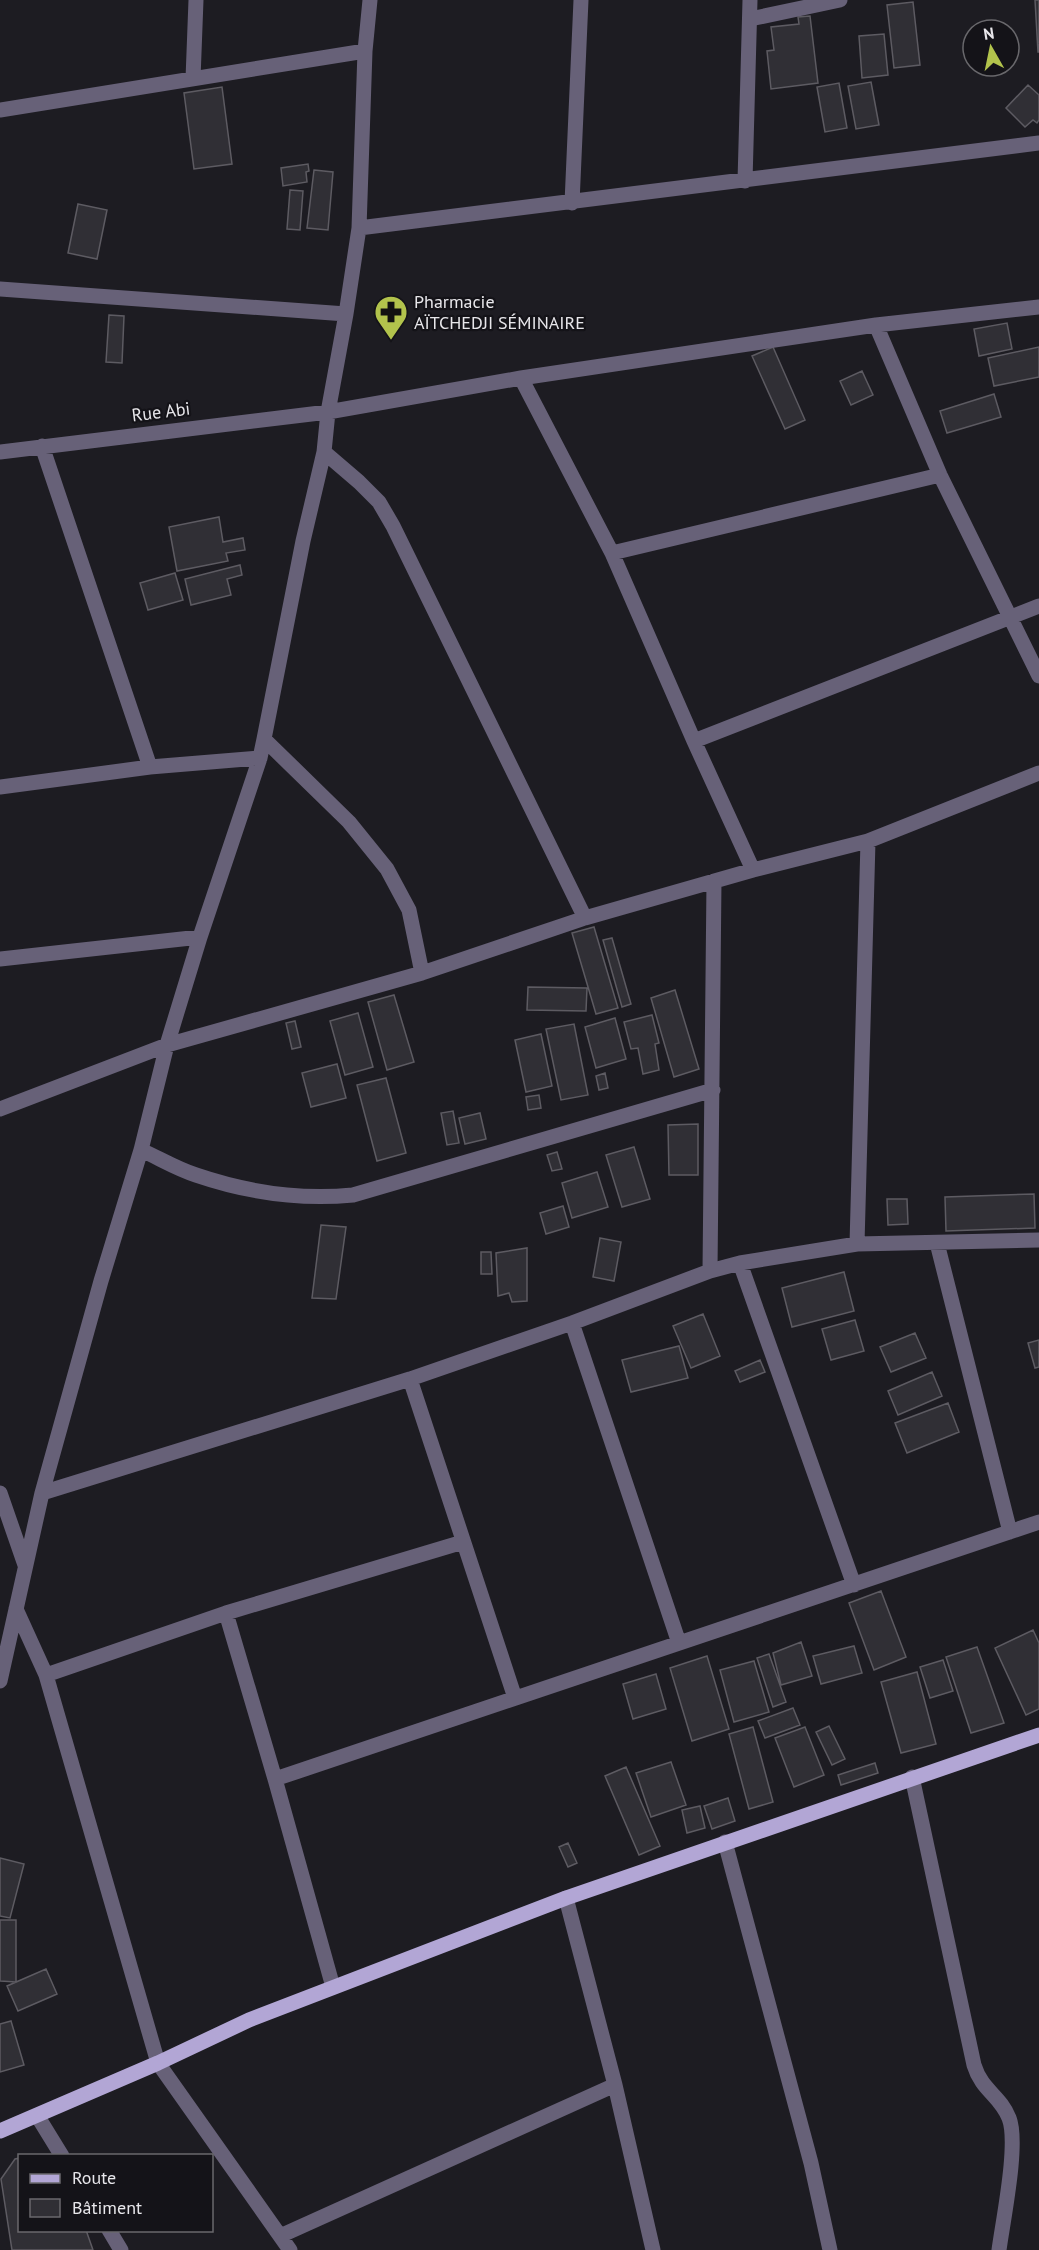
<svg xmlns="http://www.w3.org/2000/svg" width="1039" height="2250" viewBox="0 0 1039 2250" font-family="'PT Sans',sans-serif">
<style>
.building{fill:#302f35;stroke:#5d5b62;stroke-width:1.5}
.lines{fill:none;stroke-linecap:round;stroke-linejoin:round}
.minor{stroke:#676178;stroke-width:15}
.major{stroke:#b2a6d5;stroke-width:15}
.labels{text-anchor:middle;stroke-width:4.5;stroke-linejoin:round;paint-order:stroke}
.poi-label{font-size:18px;fill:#e8e7eb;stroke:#141318;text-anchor:start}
.street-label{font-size:18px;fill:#e8e7eb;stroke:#141318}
</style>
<rect width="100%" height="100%" fill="#1d1c22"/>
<path class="building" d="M1035,0h4v52h-1z
M913,2l7,63 -26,3 -7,-63z
M810,16l8,67 -47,6 -4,-38 7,-1 -3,-23 28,-3 -1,-7z
M884,34l4,41 -26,3 -3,-42z
M871,82l8,43 -23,4 -8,-43z
M839,83l8,45 -22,4 -8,-45z
M1028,85l11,10v25l-2,3 -4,-3 -8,7 -19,-19z
M222,87l10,77 -38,5 -10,-76z
M308,164l1,7 -3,1 1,10 -24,4 -2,-18z
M314,170l19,2 -5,58 -21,-2z
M290,190l13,1 -3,39 -13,-1z
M78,204l29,6 -10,49 -29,-6z
M109,315l15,1 -2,47 -16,-1z
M1007,323l5,26 -33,7 -5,-27z
M773,347l32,73 -20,9 -33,-73z
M1039,347v30l-45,9 -6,-28z
M862,371l11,24 -22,10 -11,-24z
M994,394l7,23 -54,16 -7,-22z
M219,517l4,25 20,-4 2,12 -19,3 2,8 -51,10 -8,-44z
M240,565l2,10 -15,4 4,16 -40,10 -6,-26z
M175,573l8,27 -35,10 -8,-27z
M594,927l24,81 -22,6 -24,-81z
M612,938l19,66 -9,3 -19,-67z
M528,987l59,1 -1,23 -59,-1z
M675,990l24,79 -25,8 -23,-79z
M394,995l20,67 -27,8 -19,-68z
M358,1013l15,54 -28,8 -15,-54z
M652,1015l7,28 -4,1 4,26 -16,4 -5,-26 -7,1 -7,-27z
M615,1018l11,41 -30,9 -11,-41z
M295,1021l6,26 -9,2 -6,-26z
M574,1024l14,71 -27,5 -15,-71z
M541,1034l11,52 -26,6 -11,-52z
M337,1064l9,34 -35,9 -9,-34z
M605,1073l3,15 -9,2 -3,-14z
M386,1078l20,75 -29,8 -20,-76z
M539,1095l2,13 -13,2 -2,-13z
M453,1111l6,32 -12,2 -6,-32z
M480,1113l6,26 -21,5 -6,-26z
M698,1124v51h-29l-1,-50z
M634,1147l16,52 -28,8 -16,-52z
M557,1152l5,17 -10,2 -5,-16z
M597,1172l11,35 -36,11 -10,-35z
M1034,1194l1,34 -89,3 -1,-34z
M887,1199h20l1,25 -20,1z
M563,1206l6,21 -23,7 -6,-21z
M321,1225l25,2 -10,72 -24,-1z
M600,1238l21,4 -7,39 -21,-4z
M527,1248v53l-15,1 -3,-9 -11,3 -2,-43z
M481,1252h10l1,22h-11z
M844,1272l10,39 -62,16 -10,-39z
M703,1314l17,42 -29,12 -18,-42z
M855,1320l9,31 -33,9 -9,-31z
M915,1333l11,25 -35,14 -11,-25z
M1039,1340v27l-4,1 -7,-25z
M679,1346l9,32 -57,14 -9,-32z
M760,1360l5,12 -25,10 -5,-11z
M932,1372l10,24 -44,19 -10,-24z
M948,1403l11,29 -52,21 -12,-30z
M881,1591l25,66 -32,13 -25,-67z
M1033,1630l6,13v66l-13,6 -31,-67z
M801,1642l11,34 -31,9 -8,-32z
M854,1646l8,27 -41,11 -8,-28z
M977,1647l27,76 -33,10 -25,-76z
M769,1654l17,48 -13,5 -16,-49z
M707,1656l22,73 -37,12 -22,-73z
M943,1660l10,31 -23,7 -10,-31z
M754,1661l15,51 -35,10 -14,-52z
M917,1672l19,72 -35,9 -20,-71z
M656,1674l10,35 -33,10 -10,-35z
M793,1708l7,17 -35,13 -7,-17z
M829,1726l16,33 -13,6 -16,-33z
M753,1727l20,75 -24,7 -20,-75z
M805,1727l19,48 -30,12 -19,-49z
M671,1762l15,43 -35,12 -15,-44z
M875,1763l3,10 -37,12 -3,-10z
M626,1767l34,79 -21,9 -34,-79z
M728,1798l7,23 -23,8 -8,-23z
M700,1806l5,22 -18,5 -5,-23z
M568,1843l9,20 -9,4 -9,-20z
M0,1858l24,6 -14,54 -10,-2z
M0,1920h16v62l-16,-1z
M46,1969l11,25 -39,17 -11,-25z
M11,2021l13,44 -24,7v-48z
M20,2158v72h66l7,20h-81l-11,-71 14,-20z"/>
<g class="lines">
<path class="minor" d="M750,19l90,-19
M193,79l3,-79
M0,110l365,-59
M745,181l5,-181
M572,203l9,-203
M359,228l680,-85
M0,289l346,25
M876,325l64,150 99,201
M521,378l91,175 82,188 59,129
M42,446l108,321
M0,452l328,-40 193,-34 355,-53 163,-18
M324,452l35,30 20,20 14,24 192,392
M612,553l328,-78
M264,739l85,83 38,47 22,41 13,63
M694,741l345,-135
M0,787l150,-20 110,-9
M0,959l200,-22
M0,1109l167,-64 255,-72 163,-55 168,-48 115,-29 171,-68
M141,1150c18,8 36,19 55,25 50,17 105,25 157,20l360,-105
M937,1243l73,289
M857,1244l11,-403
M740,1263l114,322
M710,1271l4,-390
M572,1323l107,320
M410,1379l105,319
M0,1493l25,72
M42,1493l368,-114 162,-56 138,-52 30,-8 117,-19 182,-4
M16,1609l30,66 112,388 132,187
M226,1613l49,166 58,208
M46,1675l180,-62 237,-71
M0,1681l42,-188 59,-212 40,-131 26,-105 33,-108 60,-179 4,-19 39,-198 21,-89 4,-40 18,-98 13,-86 6,-177 5,-51
M912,1777l62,288c8,26 26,30 35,53 10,25 -6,102 -10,132
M275,1779l764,-257
M725,1842l86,321 19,87
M566,1898l49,187 38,165
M38,2117l24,39
M109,2230l12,20
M280,2236l335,-151"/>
<path class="major" d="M0,2131l158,-68 91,-43 317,-122 473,-163"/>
</g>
<defs>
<g id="pharmacy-pin" transform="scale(1.725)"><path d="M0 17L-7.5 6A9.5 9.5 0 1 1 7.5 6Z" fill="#b2c34c" stroke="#141318"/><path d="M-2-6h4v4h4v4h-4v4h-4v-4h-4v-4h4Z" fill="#111"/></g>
</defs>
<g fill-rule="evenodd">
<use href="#pharmacy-pin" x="391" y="312"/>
</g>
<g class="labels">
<g class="poi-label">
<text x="414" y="308">Pharmacie<tspan x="414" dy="21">AÏTCHEDJI SÉMINAIRE</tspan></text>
</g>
<g class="street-label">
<text transform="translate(161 412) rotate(-7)" y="6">Rue Abi</text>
</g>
</g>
<rect x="18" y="2154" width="195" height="78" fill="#141318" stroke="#69686c" stroke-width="1.5"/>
<rect x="30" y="2174" width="30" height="9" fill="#b2a6d5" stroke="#69686c" stroke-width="1.5"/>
<text x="72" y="2184" font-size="18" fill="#e8e7eb">Route</text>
<rect x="30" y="2199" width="30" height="18" fill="#302f35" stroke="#69686c" stroke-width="1.5"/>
<text x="72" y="2214" font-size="18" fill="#e8e7eb">Bâtiment</text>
<g transform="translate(991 48) rotate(351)"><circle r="28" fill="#141318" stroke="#69686c" stroke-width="1.5"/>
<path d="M0-4.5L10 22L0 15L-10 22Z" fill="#b2c34c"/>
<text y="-9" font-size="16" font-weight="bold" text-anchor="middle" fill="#e8e7eb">N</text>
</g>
</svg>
